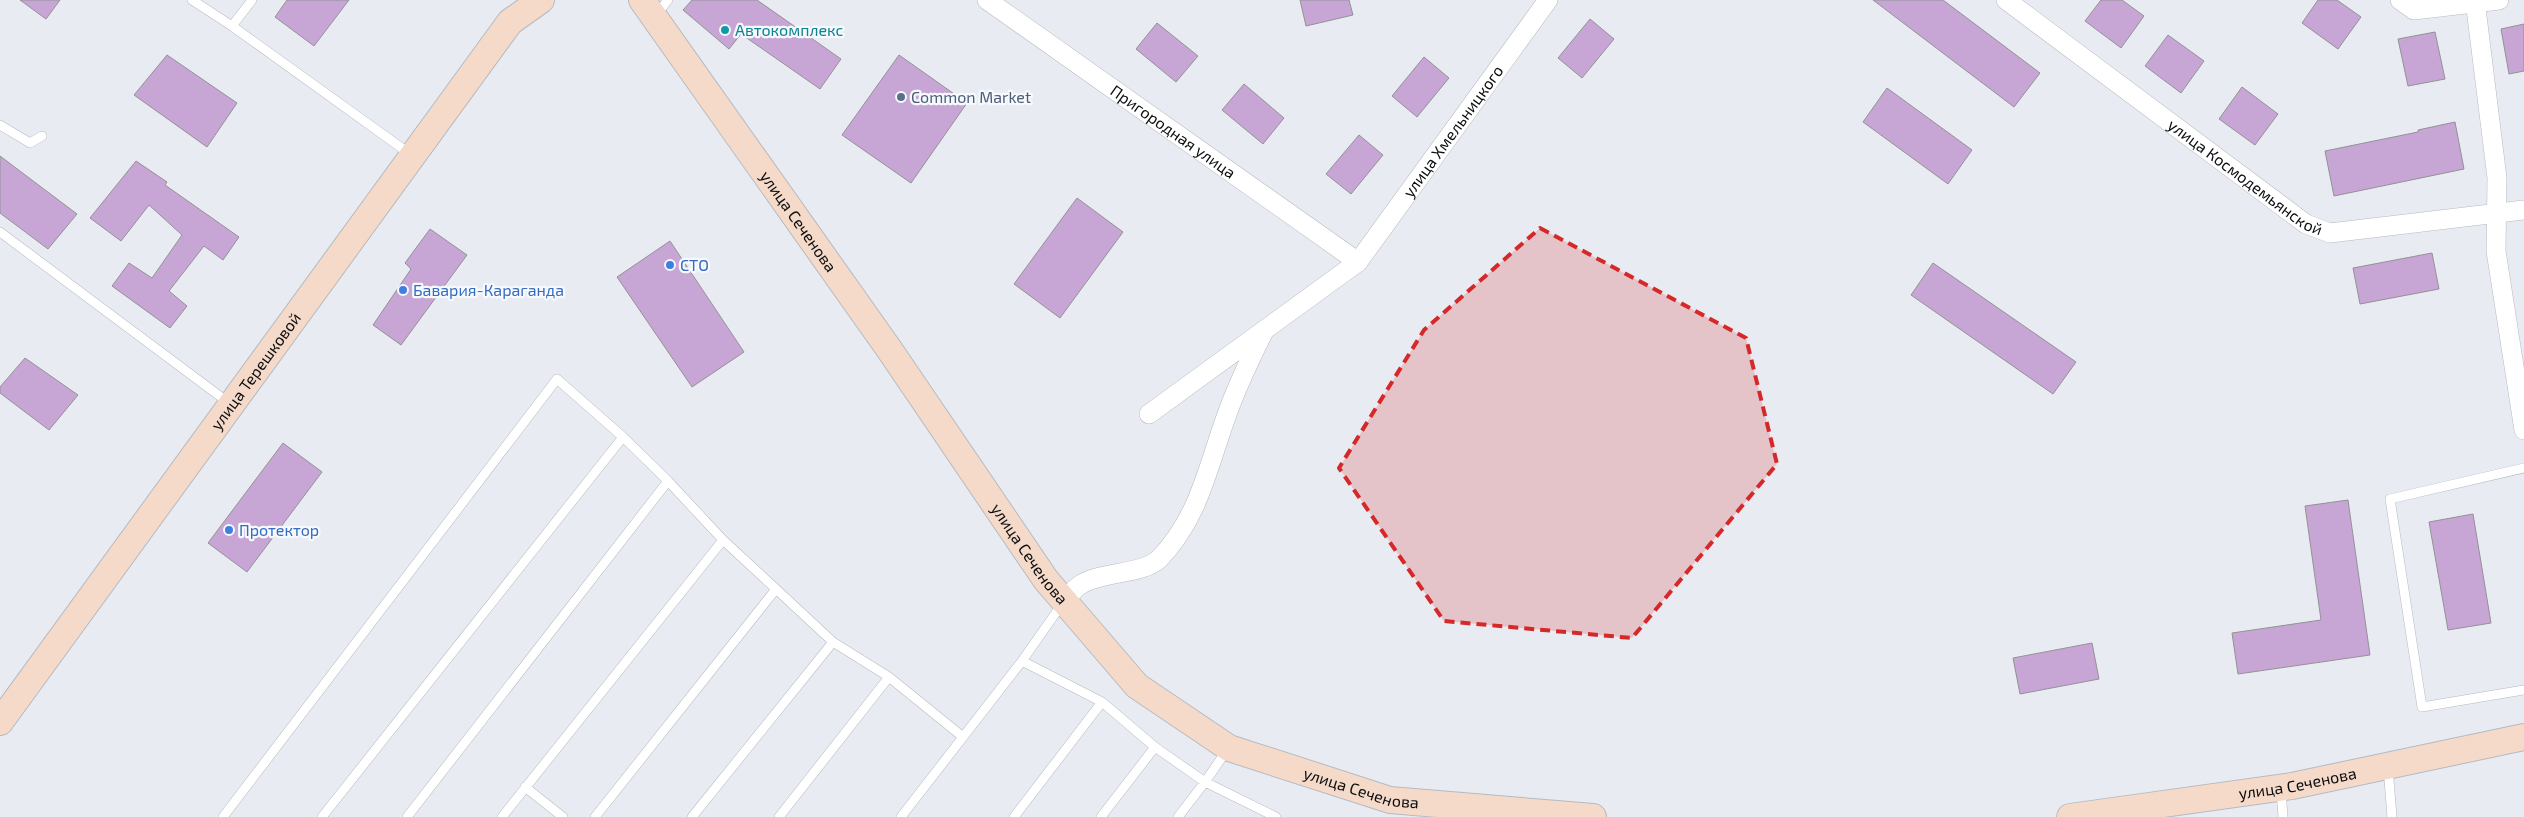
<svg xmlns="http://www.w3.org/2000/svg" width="2524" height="817" viewBox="0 0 2524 817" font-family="'Exo 2',sans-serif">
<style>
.building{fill:#c7a6d5;stroke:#949196}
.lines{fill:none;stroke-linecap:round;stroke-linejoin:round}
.lane-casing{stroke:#b6bac0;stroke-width:10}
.street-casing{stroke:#b6bac0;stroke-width:20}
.secondary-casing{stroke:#b6bac0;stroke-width:28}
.lane{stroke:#fff;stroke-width:9}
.street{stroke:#fff;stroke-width:19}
.secondary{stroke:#f5dac9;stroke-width:26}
.marked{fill:#d62828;fill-opacity:0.2;stroke:#d62828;stroke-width:4;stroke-dasharray:10 6;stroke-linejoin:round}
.culture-dot{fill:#0f9aa8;stroke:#f6f9fe;stroke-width:2}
.service-dot{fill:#5c6f8a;stroke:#f6f9fe;stroke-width:2}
.shop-dot{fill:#3f7fe0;stroke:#f6f9fe;stroke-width:2}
.labels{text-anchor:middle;stroke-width:4.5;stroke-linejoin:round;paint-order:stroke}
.culture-label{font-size:16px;fill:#0d838f;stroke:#f6f9fe;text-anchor:start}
.service-label{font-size:16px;fill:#4e5e75;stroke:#f6f9fe;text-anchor:start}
.street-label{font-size:16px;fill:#0c0d0f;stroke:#f6f9fe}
.shop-label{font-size:16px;fill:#366cbe;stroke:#f6f9fe;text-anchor:start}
</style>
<rect width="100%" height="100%" fill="#e8ecf2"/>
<path class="building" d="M20,0h40l-14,19z
M287,0h62l-35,46 -39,-29z
M692,0h65l84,59 -21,30 -79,-55 -12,15 -46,-39z
M1300,0h49l4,15 -47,11z
M1873,0h70l97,73 -26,34z
M2101,0h21l22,16 -23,32 -36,-27z
M2318,0h19l24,17 -23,32 -36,-26z
M1590,19l24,20 -32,39 -24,-20z
M1157,23l41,33 -22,26 -40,-33z
M2524,24v47l-15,3 -8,-45z
M2435,32l10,47 -37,7 -10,-47z
M2168,35l36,26 -23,32 -36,-27z
M167,55l70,48 -30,44 -73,-52z
M899,55l68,48 -56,80 -69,-48z
M1424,57l25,21 -32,39 -25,-21z
M1244,84l40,34 -21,26 -41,-34z
M2242,87l36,27 -23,31 -36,-26z
M1887,88l85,62 -24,34 -85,-62z
M2455,122l9,47 -130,27 -9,-45 93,-19v-2z
M1359,135l24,20 -32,39 -25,-20z
M0,156l77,58 -29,35 -48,-36z
M136,161l31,21 -2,3 74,52 -16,23 -19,-14 -35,45 18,15 -17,22 -58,-42 17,-23 23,15 30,-43 -33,-30 -28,36 -31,-23z
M1077,198l46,34 -63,86 -46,-34z
M430,229l37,26 -66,90 -28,-20 38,-56 -6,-6z
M670,241l74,111 -52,35 -75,-110z
M2432,253l7,36 -79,15 -7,-36z
M1933,263l143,99 -23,32 -142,-99z
M25,358l53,37 -29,35 -49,-37v-6z
M283,443l39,29 -75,100 -39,-29z
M2348,500l22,155 -132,19 -6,-41 89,-13 -16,-114z
M2473,514l18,109 -43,7 -19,-108z
M2092,643l7,36 -79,15 -7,-36z"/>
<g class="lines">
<g class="lane-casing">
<path id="lane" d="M192,0l40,26
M252,0l-20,26 178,128
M656,15l12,-15
M0,125l30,18 12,-7
M0,232l229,171
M2524,468l-134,31 32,208 102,-17
M1022,661l40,-57
M2388,767l4,50
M525,787l38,30
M2281,790l2,27
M223,817l334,-438 66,58
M322,817l301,-380 45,44
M407,817l261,-336 55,59
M502,817l221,-277 53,49
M595,817l181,-228 57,53
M692,817l141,-175 56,35
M779,817l110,-140 74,60
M901,817l121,-156 80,41
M1014,817l88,-115 53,45
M1101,817l54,-70 50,35 22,-32
M1178,817l27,-35 71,35"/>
</g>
<g class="street-casing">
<g id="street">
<path id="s1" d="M987,0l371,262"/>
<path id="s2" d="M2006,0l300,224 24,9 194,-23"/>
<path d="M2400,0l14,10 85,-10"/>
<path d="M2475,0l22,178 -1,73 28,179"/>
<path id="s3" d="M1149,414l209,-152 190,-262"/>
<path d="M1064,601c5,-5 10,-12 16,-16 21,-14 62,-10 79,-26 39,-40 48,-89 66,-139 10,-30 24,-59 38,-87"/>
</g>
</g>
<g class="secondary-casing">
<g id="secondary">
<path id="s4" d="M642,0l247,349 157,231 91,106 92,62 161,52 203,17"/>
<path id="s5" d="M0,722l510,-700 31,-22"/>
<path id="s6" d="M2070,817l222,-31 232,-49"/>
</g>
</g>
<use href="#lane" class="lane"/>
<use href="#street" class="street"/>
<use href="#secondary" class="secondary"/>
</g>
<path class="marked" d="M1540,228l206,110 31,126 -145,174 -188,-17 -105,-153 85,-138z"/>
<circle class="culture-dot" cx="725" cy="30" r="5"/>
<circle class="service-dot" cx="901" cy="97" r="5"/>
<g class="shop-dot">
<circle cx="670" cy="265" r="5"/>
<circle cx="403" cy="290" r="5"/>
<circle cx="229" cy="530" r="5"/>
</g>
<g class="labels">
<g class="culture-label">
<text x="735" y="36">Автокомплекс</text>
</g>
<g class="service-label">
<text x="911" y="103">Common Market</text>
</g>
<g class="street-label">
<text dy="6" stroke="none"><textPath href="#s1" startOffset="228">Пригородная улица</textPath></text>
<text dy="6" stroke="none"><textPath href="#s3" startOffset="420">улица Хмельницкого</textPath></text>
<text dy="6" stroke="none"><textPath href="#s2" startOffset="298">улица Космодемьянской</textPath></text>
<text dy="6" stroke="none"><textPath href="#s4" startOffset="271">улица Сеченова</textPath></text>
<text dy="6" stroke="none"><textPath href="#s5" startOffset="434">улица Терешковой</textPath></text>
<text dy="6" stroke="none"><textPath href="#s4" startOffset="676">улица Сеченова</textPath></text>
<text dy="6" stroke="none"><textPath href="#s6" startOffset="230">улица Сеченова</textPath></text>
<text dy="6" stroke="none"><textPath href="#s4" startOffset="1096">улица Сеченова</textPath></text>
</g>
<g class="shop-label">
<text x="680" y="271">СТО</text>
<text x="413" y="296">Бавария-Караганда</text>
<text x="239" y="536">Протектор</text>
</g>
</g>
</svg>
